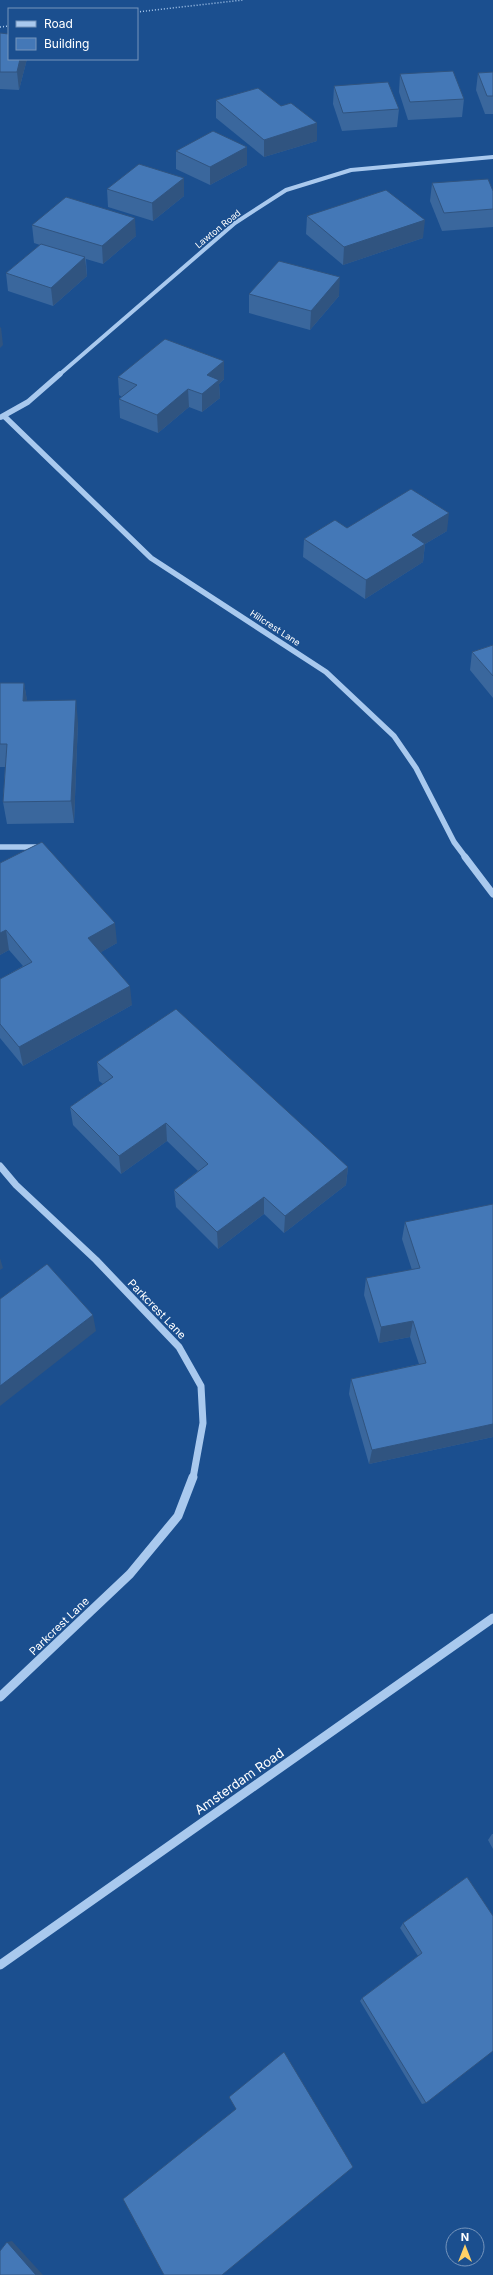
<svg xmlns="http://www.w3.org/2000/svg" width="493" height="2275" viewBox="0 0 493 2275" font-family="Inter,sans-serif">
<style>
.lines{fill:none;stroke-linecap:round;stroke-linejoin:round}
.path{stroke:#a9c9ee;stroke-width:1.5;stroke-dasharray:1 2;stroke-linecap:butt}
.minor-far3{stroke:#a9c9ee;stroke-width:4}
.minor-far2{stroke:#a9c9ee;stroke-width:5.5}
.minor-far1{stroke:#a9c9ee;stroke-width:7}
.minor{stroke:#a9c9ee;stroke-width:9}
.wall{fill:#3a679d}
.shaded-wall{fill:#305480}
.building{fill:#4478b7;stroke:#305480}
.labels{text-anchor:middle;stroke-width:3;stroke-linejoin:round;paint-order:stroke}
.far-street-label{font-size:9px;fill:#fff;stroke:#1b4f8f}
.street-label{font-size:11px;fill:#fff;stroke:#1b4f8f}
.near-street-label{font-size:13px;fill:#fff;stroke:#1b4f8f}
</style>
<rect width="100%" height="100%" fill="#1b4f8f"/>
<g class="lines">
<path class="path" d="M137,12l106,-12
M0,27l9,-1"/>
<path class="minor-far3" d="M59,375l176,-152 51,-33 65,-20 142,-13"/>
<path class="minor-far2" d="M4,416l147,142 175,114 68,64 22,32 38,74 12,16
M1,417l27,-15 32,-28
M0,847h39"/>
<path class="minor-far1" d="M465,857l28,37
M0,1166l16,19 80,75 83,87 22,39 2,37 -10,55"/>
<path class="minor" d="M0,1697l130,-123 48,-58 15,-39
M0,1965l493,-347"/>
</g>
<path class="wall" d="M0,33l9,26h18l-8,31 -19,-1z
M493,72v42h-8l-9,-24 2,-17z
M400,74l64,25 -2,18 -54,3 -9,-28z
M334,86l65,23 -2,18 -55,4 -9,-27z
M216,100l65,6 36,17v18l-53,16 -48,-39z
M247,147v18l-37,20 -34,-16v-18z
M184,178v18l-31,25 -45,-14 -1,-18z
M432,183l61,8v36l-51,4 -12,-30z
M307,216l116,22 -80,27 -37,-31z
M32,225l104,11 -33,28 -17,-5 1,17 -34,30 -45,-15 -2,-18 34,-28 -6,-2z
M249,294l90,2 -29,34 -61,-17z
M224,361v18l-5,5 1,14 -18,14 -13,-5 -31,26 -38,-15 -1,-19 3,-2 -3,-2 -1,-18z
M447,531l-22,13 -2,18 -58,37 -62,-42 1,-18z
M493,645v53l-23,-28 2,-18z
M0,683h24l3,18 51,21 -4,101 -67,1 -4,-22 2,-35h-5z
M0,863l117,80 -16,9 31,53 -109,61 -23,-28v-59l23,-13 -14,-16 -9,5z
M97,1062l251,105 -2,18 -62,48 -20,-19 -46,35 -42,-42 -2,-17 24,-19 -31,-30 -46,33 -48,-49 -3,-18 33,-23 -4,-3z
M405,1222l88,215 -124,27 -20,-70 2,-15 68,-15 -9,-27 -31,6 -15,-48 2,-17 46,-8 -10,-31z
M492,1834h1v15l-5,-9z
M467,1877l-41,226 -4,1 -62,-103 2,-3 56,-42 -18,-28 3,-5z"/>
<path class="shaded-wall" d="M20,59h7l-8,31 -2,-18z
M317,123v18l-53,16v-17z
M247,147v18l-37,20v-18z
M184,178v18l-31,25 -1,-18z
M135,218l1,18 -33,28 -1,-18z
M425,220l-2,18 -80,27 1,-18z
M85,257l2,19 -34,30 -2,-18z
M340,277l-1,19 -29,34 1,-19z
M1,327l2,18 -3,3v-20z
M224,361v18l-5,5 1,14 -18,14v-18l5,-19z
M188,389l1,18 -31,26 -1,-18z
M449,513l-2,18 -22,13 -2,18 -58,37 1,-19 46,-45z
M24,683l4,22 -5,-4z
M76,700l2,22 -4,101 -3,-22z
M115,923l2,20 -26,15 -3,-20z
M6,930l3,20 -9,5v-22z
M130,986l2,19 -109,61 -4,-19z
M166,1123l1,18 -46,33 -2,-18z
M348,1167l-2,18 -62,48 1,-17z
M264,1197v17l-46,35 -1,-17z
M0,1258l3,10 -3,2z
M93,1315l3,16 -96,75v-20z
M413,1321l-3,16 -31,6 2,-16z
M493,1424v13l-124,27 3,-14z
M12,2241l31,34h-7l-29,-33z"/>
<path class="building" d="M0,33l9,1v25h11l-3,13h-17z
M453,71l11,28 -54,3 -10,-28z
M493,72v24h-6l-9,-23z
M388,82l11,27 -56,4 -9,-27z
M258,88l23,18 10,-3 26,20 -53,17 -48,-40z
M213,131l34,16 -37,20 -34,-16z
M139,164l45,14 -32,25 -45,-14z
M488,179l5,12v18l-49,4 -12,-30z
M386,190l39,30 -81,27 -37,-31z
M66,197l69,21 -33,28 -70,-21z
M41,244l44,13 -34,31 -45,-15z
M279,261l61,16 -29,34 -62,-17z
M165,339l59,22 -17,14 12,5 -17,14 -14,-5 -31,26 -38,-16 18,-14 -19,-8z
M411,489l38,24 -37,22 13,9 -59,36 -62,-41 31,-19 12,8z
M493,645v31l-21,-24z
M0,683h24l-1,18 53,-1 -5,101 -68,1 4,-58h-7z
M42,842l73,81 -27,15 42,48 -111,61 -19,-23v-45l32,-17 -26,-32 -6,3v-70z
M176,1009l172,158 -63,49 -21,-19 -47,35 -43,-42 34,-26 -42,-41 -47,33 -49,-49 43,-30 -16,-15z
M493,1204v220l-121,26 -21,-71 75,-16 -13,-42 -32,6 -15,-49 54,-10 -15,-46z
M47,1264l46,51 -93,71v-87z
M467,1877l26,39v135l-67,52 -64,-105 60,-45 -19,-30z
M284,2052l69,115 -131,108h-58l-41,-76 113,-90 -7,-12z
M7,2242l29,33h-36v-24z"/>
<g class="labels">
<g class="far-street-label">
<text transform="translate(218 229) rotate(-39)" y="3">Lawton Road</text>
<text transform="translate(275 628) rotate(33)" y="3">Hillcrest Lane</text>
</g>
<g class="street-label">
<text transform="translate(157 1309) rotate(46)" y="4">Parkcrest Lane</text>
<text transform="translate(59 1626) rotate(-44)" y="4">Parkcrest Lane</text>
</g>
<g class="near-street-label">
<text transform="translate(239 1781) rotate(-35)" y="5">Amsterdam Road</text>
</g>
</g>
<rect x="8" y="8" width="130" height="52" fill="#1b4f8f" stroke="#7695bc"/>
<rect x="16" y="21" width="20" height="6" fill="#a9c9ee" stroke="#7695bc"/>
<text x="44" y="28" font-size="12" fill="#ffffff">Road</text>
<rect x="16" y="38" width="20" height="12" fill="#4478b7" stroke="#7695bc"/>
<text x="44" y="48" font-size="12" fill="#ffffff">Building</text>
<g transform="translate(465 2247)"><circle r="19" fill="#1b4f8f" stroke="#7695bc"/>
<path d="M0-3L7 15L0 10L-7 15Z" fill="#ffd166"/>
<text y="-6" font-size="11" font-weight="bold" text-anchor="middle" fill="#ffffff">N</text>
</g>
</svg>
